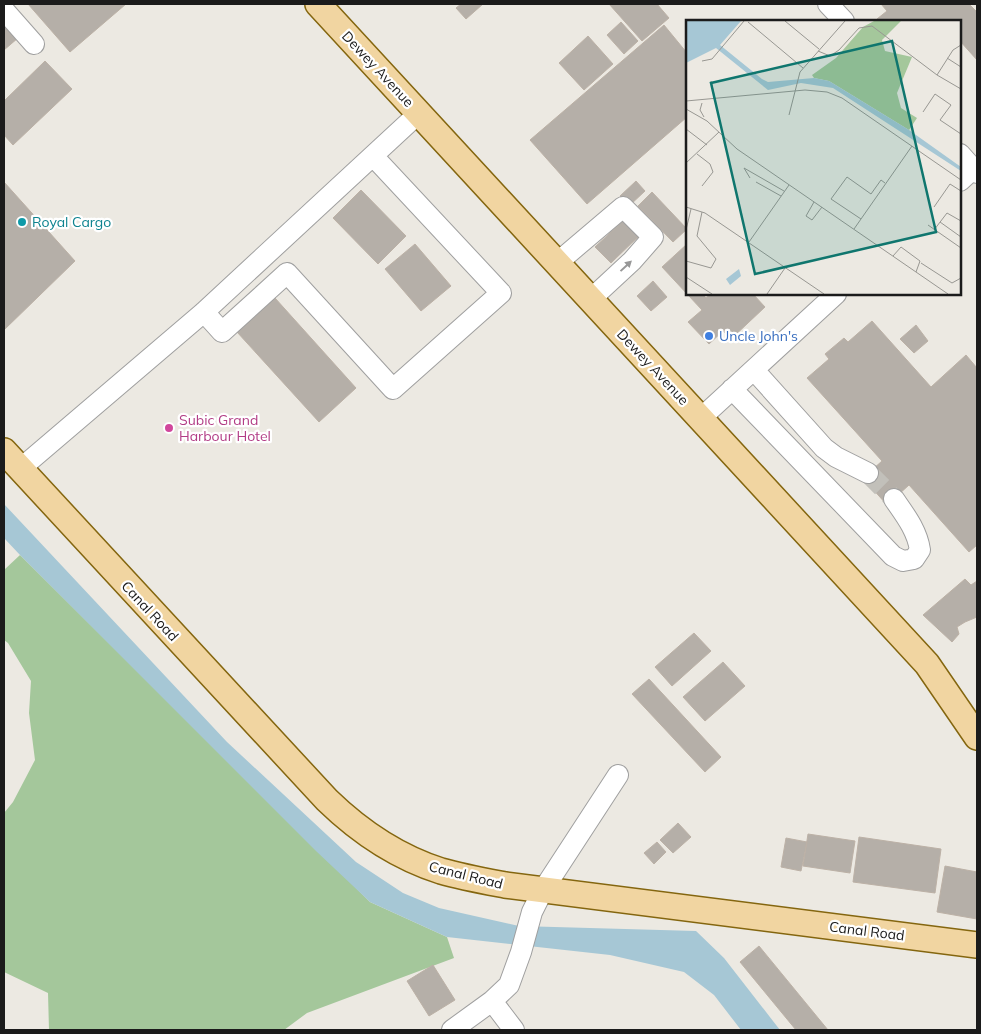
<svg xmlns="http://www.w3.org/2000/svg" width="981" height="1034" viewBox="0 0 981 1034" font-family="Mulish,sans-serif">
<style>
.forest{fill:#a4c79b}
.water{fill:#a6c7d5}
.building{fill:#b5afa8;stroke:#bcb1a6}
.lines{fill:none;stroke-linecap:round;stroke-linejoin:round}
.minor-tunnel{stroke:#c2c0ba;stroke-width:20;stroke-dasharray:20 10;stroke-linecap:butt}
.minor-casing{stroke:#9f9f9f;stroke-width:22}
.major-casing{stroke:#84660f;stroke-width:28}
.minor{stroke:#fff;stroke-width:20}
.major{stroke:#f1d5a1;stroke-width:25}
.oneway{fill:#989898}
.culture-dot{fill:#0f9aa8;stroke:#fff;stroke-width:2}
.shop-dot{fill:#3f7fe0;stroke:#fff;stroke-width:2}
.hotel-dot{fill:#d1479c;stroke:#fff;stroke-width:2}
.labels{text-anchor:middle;stroke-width:4.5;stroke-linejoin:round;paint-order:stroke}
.street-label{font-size:14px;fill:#1b1b1b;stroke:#fff}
.culture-label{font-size:14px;fill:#0d838f;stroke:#fff;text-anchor:start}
.shop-label{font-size:14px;fill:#366cbe;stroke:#fff;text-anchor:start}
.hotel-label{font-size:14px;fill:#b23c85;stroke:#fff;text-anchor:start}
.inset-road{fill:none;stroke:#989792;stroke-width:1}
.view{fill:#0f766e;fill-opacity:0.15;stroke:#0f766e;stroke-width:2.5}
.inset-edge{fill:none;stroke:#1b1b1b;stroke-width:2.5}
</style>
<rect width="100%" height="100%" fill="#ece9e2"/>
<path class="forest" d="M20,555l350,347 77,35 7,21 -147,55 -23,17h-235l-1,-37 -44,-21v-159l9,-11 22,-42 -6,-47 2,-32 -23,-38 -4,-3v-70z"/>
<path class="water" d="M4,504l223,238 129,120 47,31 36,15 80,18 177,5 28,27 56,72h-39l-27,-35 -30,-23 -74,-17 -163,-18 -77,-35 -54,-51 -296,-296 -16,-17z"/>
<path class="building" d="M28,4h98l-56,48z
M461,4h22l-17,15 -10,-11z
M609,4h48l12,14 -27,23z
M881,4h88l8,8v48l-17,-19v-20h-81l-2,-2 10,-8z
M4,22l14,16 -14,12z
M621,22l17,19 -14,13 -17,-19z
M664,25l23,28v64l-100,87 -57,-64z
M588,36l25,28 -29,26 -25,-27z
M45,61l27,28 -59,56 -9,-10v-34z
M636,181l9,10 -16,15 -9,-10z
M4,182l71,79 -71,69z
M361,190l45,46 -28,28 -45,-46z
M652,192l35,37 -14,13 -35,-36z
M625,219l15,16 -29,28 -16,-16z
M415,244l36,42 -30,25 -36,-42z
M687,244v50h15l4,4 5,-4h42l12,13 -34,32 -8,-8 -14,13 -21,-22 14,-12 -40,-43z
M653,281l14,16 -16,14 -14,-15z
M275,298l81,90 -37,34 -82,-90z
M872,321l59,66 35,-32 11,13v177l-8,7 -60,-67 -22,20 -24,-27 19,-17 -75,-83 22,-19 -4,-5 19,-16 4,4z
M916,325l12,16 -14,12 -14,-14z
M965,579l6,6 6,-4v36l-12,5 -8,5 2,7 -7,8 -29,-27z
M694,633l17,18 -39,35 -17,-19z
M723,662l22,24 -40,35 -22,-24z
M649,679l72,78 -16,15 -73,-78z
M678,823l13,14 -18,16 -13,-13z
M808,834l47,7 -5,32 -47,-7z
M859,837l82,12 -6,44 -82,-11z
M786,838l21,4 -6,29 -20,-4z
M657,842l9,10 -12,12 -10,-11z
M945,866l32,6v47l-40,-7z
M759,946l69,84h-32l-56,-68z
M433,965l22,35 -26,16 -22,-35z"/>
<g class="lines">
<path class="minor-tunnel" d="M868,473l26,26"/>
<g class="minor-casing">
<path id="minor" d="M828,4l16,17
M4,10l30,34
M960,154l17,19
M960,181l13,-12
M557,263l66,-56 30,30 -21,24 -41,38
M204,312l18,20 65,-59 106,116 108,-96 -128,-137
M754,370l70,78 12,9 32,16
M732,389l161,167 10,5 11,-2 6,-9c-3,-20 -15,-35 -26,-51
M701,418l135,-124
M20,469l184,-157 215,-199
M492,1001l22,29
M452,1030l40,-29 17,-16 12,-33 11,-40 11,-22 75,-115"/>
</g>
<g class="major-casing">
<path id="major" d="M318,4l609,660 50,73
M4,451l323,349c33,32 70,57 114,71 21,6 43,10 64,14l472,60"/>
</g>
<use href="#minor" class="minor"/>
<use href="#major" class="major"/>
</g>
<defs><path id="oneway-solid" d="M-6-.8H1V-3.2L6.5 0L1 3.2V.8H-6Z" transform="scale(1.25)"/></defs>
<use class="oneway" href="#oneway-solid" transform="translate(626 266) rotate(-43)"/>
<circle class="culture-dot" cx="22" cy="222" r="5"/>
<circle class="shop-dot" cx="709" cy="336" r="5"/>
<circle class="hotel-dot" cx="169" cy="428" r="5"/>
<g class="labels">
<g class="street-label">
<text transform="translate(378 69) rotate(47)" y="5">Dewey Avenue</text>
<text transform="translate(653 367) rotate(47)" y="5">Dewey Avenue</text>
<text transform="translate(150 611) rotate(47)" y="5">Canal Road</text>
<text transform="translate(466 875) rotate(14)" y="5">Canal Road</text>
<text transform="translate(867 931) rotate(7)" y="5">Canal Road</text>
</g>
<g class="culture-label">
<text x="32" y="227">Royal Cargo</text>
</g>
<g class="shop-label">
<text x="719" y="341">Uncle John's</text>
</g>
<g class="hotel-label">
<text x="179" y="425">Subic Grand<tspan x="179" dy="16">Harbour Hotel</tspan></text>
</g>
</g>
<g transform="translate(686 20)">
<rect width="275" height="275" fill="#ece9e2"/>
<path d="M188,1h27l-19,19 3,11 27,6 -15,36 4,15 16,10 -8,12 -80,-49 -15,-3 -2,-3 24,-17 27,-31z" fill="#a4c79b"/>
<path d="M0,1h55l-21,24 42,34 6,3 46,-4 15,3 80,49 52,37v4l-128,-83 -32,-5 -33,7 -52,-42 -30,15zM53,249l2,7 -11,9 -4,-6z" fill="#a6c7d5"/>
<path class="inset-road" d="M99,1l34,28M62,2l55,46M275,25l-8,5 -16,25 24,14M132,31l12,5 9,-6 20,-22 13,-2 65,49M261,38l14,9M16,41l10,-2 32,-38M25,61l4,18M0,81l119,-11 22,2 15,6 119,82M16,83l-2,7 4,7M0,89l21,12 30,28 211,145M237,92l12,-18 16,11 -11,15 21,14M103,95l11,-43 45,-51M0,109l21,16M11,134l13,10 3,8 -11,14M0,143l33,-31M64,158l-6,-10 40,23M70,162l25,14M128,182l-8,14 6,4 10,-13M0,187l19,6 119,81M248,187l16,-23 11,7M175,199l-30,-20 16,-22 24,17 10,-14 4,3M254,202l21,15M242,205l33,23M168,209l58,-83M0,210l5,-21M248,210l13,-17 14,8M63,222l40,-57M207,236l8,-9 19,14 -4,11M0,241l25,7 5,-9 -19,-23 5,-24M235,243l31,20 9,-5M0,257l26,17M81,274l18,-26"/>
<path class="view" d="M206,21l44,191 -181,42 -44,-191z"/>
<rect width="275" height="275" class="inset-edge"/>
</g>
<rect width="981" height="1034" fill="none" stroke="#1b1b1b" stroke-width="10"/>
</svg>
